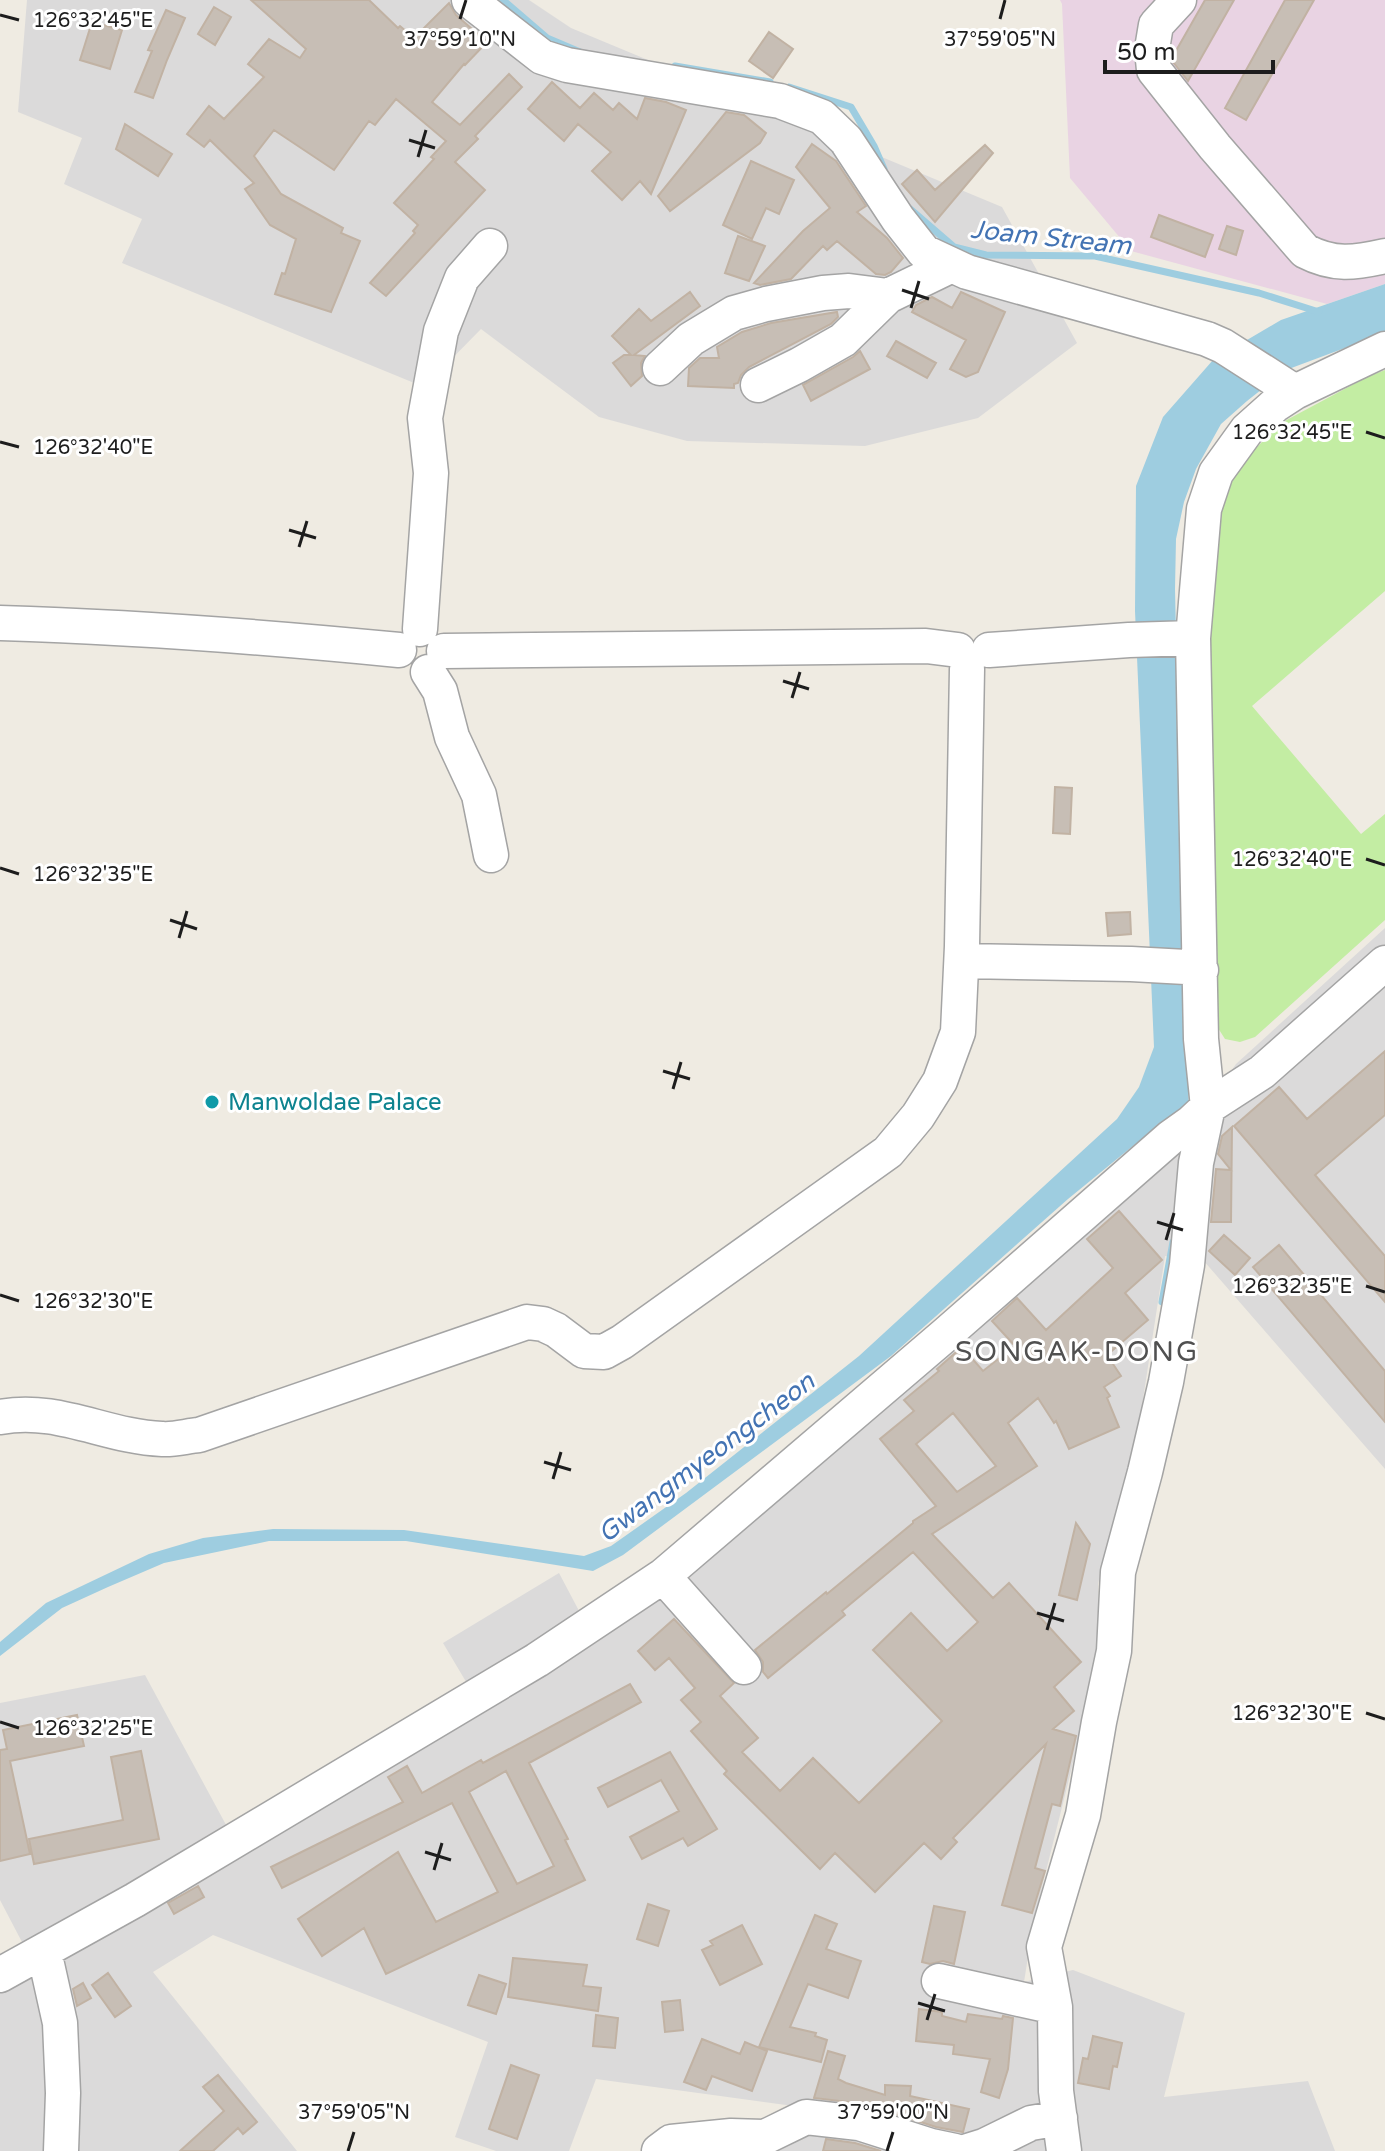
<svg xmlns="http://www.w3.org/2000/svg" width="1385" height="2151" viewBox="0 0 1385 2151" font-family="'Varela Round',sans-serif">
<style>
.residential{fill:#dbdada}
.industrial{fill:#e9d3e3}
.grass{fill:#c3eda3}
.water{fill:#9ecde0}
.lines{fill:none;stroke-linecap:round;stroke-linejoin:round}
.stream{stroke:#9ecde0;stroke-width:7}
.building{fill:#c7beb5;stroke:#c1b2a3;stroke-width:2;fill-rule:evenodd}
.minor-casing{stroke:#a4a4a4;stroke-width:37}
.minor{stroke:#fff;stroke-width:34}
.ticks{fill:none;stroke:#1d1d1d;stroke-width:3}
.culture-dot{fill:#0f9aa8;stroke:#fff;stroke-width:3}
.labels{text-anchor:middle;stroke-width:6;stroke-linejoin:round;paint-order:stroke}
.culture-label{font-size:24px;fill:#0d838f;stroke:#fff;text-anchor:start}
.water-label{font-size:26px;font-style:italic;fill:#4373b3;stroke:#fff}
.quarter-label{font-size:28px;letter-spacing:2px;fill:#505050;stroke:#fff}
.ticks-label{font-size:20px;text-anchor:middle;fill:#1d1d1d;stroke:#fff;stroke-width:6;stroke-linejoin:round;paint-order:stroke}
</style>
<rect width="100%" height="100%" fill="#efebe2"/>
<path class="residential" d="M27,0h502l42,28 431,179 75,136 -99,75 -113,28 -178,-5 -88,-24 -118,-88 -57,58 -302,-124 20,-44 -78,-35 18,-46 -64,-26z
M1385,928v541l-182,-209 -38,-4 -26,169 -41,159 2,57 -29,130 -37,148 -10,63 49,-12 112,43 -21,84 144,-16 27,70h-684l99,-20 51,-24 -205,-28 -27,72h-73l-41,-14 33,-95 -275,-107 -60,37 144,179h-297v-165l34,-21 -34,-65v-197l145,-28 93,172 246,-135 -41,-69 116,-70 37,70 108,-86 230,-197 231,-194 71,-102z"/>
<path class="industrial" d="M1060,0h325v284l-58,20 -196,-53 -61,-73 -8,-174z"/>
<path class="grass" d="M1385,370v221l-133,115 109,128 24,-20v106l-130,117 -15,5 -15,-3 -7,-11 -11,-466 11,-55 22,-43 41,-41 86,-46z"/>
<path class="water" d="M1385,284v49l-99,37 -39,31 -26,23 -25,45 -12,33 -8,37 -1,50 7,316 7,206 -23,19 -16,2 -82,67 -177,157 -268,199 -30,16 -187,-30h-137l-105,22 -56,24 -46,21 -62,48v-14l46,-39 103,-49 54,-16 70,-9 131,1 180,26 27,-10 75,-53 173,-137 258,-237 22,-32 15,-40 -19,-436 1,-125 27,-69 50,-57 68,-40z"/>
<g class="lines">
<path class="stream" d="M503,0l44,38 33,14
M675,66l95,16
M789,87l62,20 23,39 10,23
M910,209l44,38 32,8 109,1 164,37 60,19
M1162,1302l11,-60"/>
</g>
<path class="building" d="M251,0h118l29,28 2,-2 14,12 35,-35 7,12 31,27 -22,23 -1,-1 -32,38 28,23 49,-51 13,13 -47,49 3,3 -23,23 30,28 -99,106 -16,-13 45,-50 -2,-2 5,-6 -24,-22 40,-44 -3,-2 15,-16 -50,-42 -21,26 -6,-4 -35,49 -60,-40 -20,26 27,38 62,34 -2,5 19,8 -29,71 -56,-18 7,-21 3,1 11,-35 -26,-14 -25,-36 9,-6 -44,-43 -6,7 -17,-13 22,-28 15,13 40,-42 -16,-13 21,-25 31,19 6,-9z
M1205,0h29l-46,81 -15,-19v-6z
M1285,0h29l-68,120 -21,-12z
M214,7l17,10 -16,28 -17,-11z
M166,10l19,8 -18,42 -14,38 -18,-6 17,-41 -4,-1z
M92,22l30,8 -12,39 -30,-9z
M769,32l24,17 -20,29 -24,-17z
M552,82l28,26 14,-15 19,17 6,-7 18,16 8,-21 21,4 20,8 -35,84 -11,-13 -18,19 -30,-29 19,-19 -33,-28 -14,17 -36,-32z
M726,112l18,3 22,18 -6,10 -90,68 -12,-15z
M125,124l47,30 -14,22 -42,-27z
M812,144l24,17 30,45 -9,6 30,26 16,20 -12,14 -6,3 -9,-1 -39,-33 -10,9 -4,-4 -32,33 -31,6 -6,-2 49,-52 27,-23 -34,-41z
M985,145l8,8 -58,69 -33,-38 15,-14 18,20z
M751,161l43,19 -15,34 -13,-6 -14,31 -29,-14z
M1159,215l54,20 -8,22 -54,-20z
M1227,226l16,5 -7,24 -17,-6z
M738,236l27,10 -16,35 -24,-8z
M690,292l10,14 -66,49 11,1 -4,7 1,13 -11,10 -18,-23 11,-8h7l-19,-19 27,-27 12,12z
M961,292l44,20 -27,60 -12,5 -16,-8 16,-29 -54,-28 4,-7 16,-8 20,11z
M837,312l1,5 -7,7 -82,43 -8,8 -3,8 -4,1v4l-46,-2 1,-18 11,-10h19l-2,-11 25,-15 29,-9z
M896,341l40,22 -9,15 -40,-22z
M860,351l10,18 -59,32 -8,-16 50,-28z
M1055,787l17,1 -2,46 -17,-1z
M1130,912l1,22 -23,2 -2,-23z
M1385,1051v64l-70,60 70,81v46l-151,-176 45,-39 28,32z
M1232,1127l-1,95h-20l5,-53 15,1 -13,-16 4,-18z
M1119,1211l43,49 -37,33 23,27 -41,35 14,21 -17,11 6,9 -3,2 12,29 -50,22 -13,-28 -2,2 -16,-25 -30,25 29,43 -105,68 61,64 16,-15 72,79 -27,25 20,24 -21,18 23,7 -16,70 -8,-2 -17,64 10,3 -13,42 -30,-8 44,-161 -93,94 4,4 -16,17 -17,-16 -49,49 -40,-39 -15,16 -96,-95 3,-3 -36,-40 10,-9 -20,-22 14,-12 -26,-30 -14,12 -17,-19 36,-32 60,64 -14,13 38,42 -16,14 38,39 33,-33 46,45 83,-82 -69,-71 38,-37 36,38 31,-29 -65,-70 -71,59 3,4 -77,63 -5,-6v-10l-8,-12 71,-58 1,2 86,-71v-2l23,-15 -56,-67 34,-28 -10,-11 35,-29 -2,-2 25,-22 21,24 32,-25 -23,-25 25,-23 29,32 67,-62 -26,-29zM953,1413l43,53 -39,26 -41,-48z
M1224,1235l26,23 -15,17 -26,-24z
M1279,1245l106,126v51l-132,-155z
M1076,1523l14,21 -13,56 -18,-5z
M630,1684l11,18 -112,61 39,76 -3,1 20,40 -199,94 -22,-46 -42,28 -24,-37 100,-67 38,70 62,-30 -46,-89 -170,85 -11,-21 132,-65 -15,-25 19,-11 15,27 59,-33 2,3zM506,1771l48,95 -37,18 -48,-92z
M77,1715l7,31 -74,15 20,93 -30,7v-111l7,-1 -4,-19z
M141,1751l18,88 -125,25 -5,-25 94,-19 -12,-63z
M670,1752l47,77 -29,17 -5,-8 -41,21 -12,-22 49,-26 -18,-31 -53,27 -10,-19z
M198,1886l6,11 -30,17 -6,-11z
M648,1904l21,7 -11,35 -21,-7z
M934,1906l31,6 -11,52 -11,-3 -13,3 -8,-2z
M815,1915l22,9 -11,25 35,12 -13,37 -40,-14 -18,43 26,6 -1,3 12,4 -6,22 -62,-15z
M742,1925l20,39 -42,21 -18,-35 11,-5 -3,-4z
M513,1958l74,7 -4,21 18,2 -3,23 -90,-14z
M108,1973l23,33 -16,11 -23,-32z
M479,1975l27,9 -10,30 -28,-9z
M83,1983l8,15 -14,8 -4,-17z
M680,2000l3,30 -18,2 -3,-30z
M919,2009l23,3v4l24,6 2,-8 34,5 1,-3 10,2 -5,51 -9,29 -18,-6 9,-33 -37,-5 1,-9 -38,-4z
M596,2015l22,3 -3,30 -22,-2z
M1093,2036l29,7 -5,24 -4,-1 -4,23 -31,-6 5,-25 5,1z
M702,2039l38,15 5,-12 22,9 -15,40 -40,-15 -6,14 -22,-8z
M828,2051l17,5 -7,23 8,4 39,12v-10l26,1 -1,10 59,13 -6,23 -27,-5 -71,-23 -51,-6z
M511,2065l28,10 -22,64 -28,-10z
M218,2075l39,47 -14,12 -5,-6 -25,23h-33l44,-40 -21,-24z
M826,2139l29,4 26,8h-58z"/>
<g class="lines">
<g class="minor-casing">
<path id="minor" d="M469,0l73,57 25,8 213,36 42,16 24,23 52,79 26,33 43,20 240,67 16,7 72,46
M1179,0l-23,25 -4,24 2,21 61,77 90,104c29,15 49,12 80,5
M660,368l31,-29 43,-26 32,-9 57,-11 26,-2 39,5
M758,385l41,-20 44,-25 45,-44 64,-31
M0,623c133,4 266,14 399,27
M420,629l11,-156 -6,-55 16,-87 21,-53 28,-32
M989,650l140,-10 64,-2
M444,651l482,-5 32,4
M428,672l12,19 12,46 27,58 12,60
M962,961l169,3 55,3 15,3
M0,1417c58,-11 106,20 162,22 12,1 25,-3 37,-4l328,-113 16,2 13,6 28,21 20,1 18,-10 266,-190 30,-36 22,-35 18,-49 4,-86 5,-277
M663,1576l81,91
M44,1951l16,72 3,70 -2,58
M0,1975l135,-75 402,-240 126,-84 282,-241 226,-198 21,-15 16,-15 54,-35 123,-109
M939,1981l116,26
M659,2151l12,-9 60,-6 34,1 41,-20 53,6 72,23 24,5
M968,2151l16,-5 47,-23 29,-5
M1064,2151l-8,-60 -1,-84 -11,-60 39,-132 16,-93 15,-71 4,-79 27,-100 21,-90 21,-117 9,-102 12,-56 -7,-68 -8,-401 11,-129 12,-36 31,-43 28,-25 20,-13 90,-43"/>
</g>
<use href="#minor" class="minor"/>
</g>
<path class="ticks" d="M0,15l19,5M460,19l6,-19M1000,19l5,-19M409,140l26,8M418,157l8,-27M902,290l27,9M911,308l8,-27M1366,432l19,6M0,442l19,5M289,530l27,8M299,547l8,-26M783,681l26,8M792,698l8,-26M1366,859l19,6M0,868l19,6M170,920l27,9M179,938l8,-27M663,1071l27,8M673,1089l8,-27M1157,1222l26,8M1166,1240l8,-27M1366,1286l19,6M0,1295l19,6M544,1462l27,8M553,1479l8,-27M1037,1613l27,8M1047,1630l8,-27M1366,1713l19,6M0,1722l19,6M425,1852l26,8M434,1870l8,-27M918,2003l27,8M927,2020l8,-26M348,2151l6,-19M887,2151l6,-19"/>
<circle class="culture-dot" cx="212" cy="1102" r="8"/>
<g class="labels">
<g class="culture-label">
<text x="228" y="1110">Manwoldae Palace</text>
</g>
<g class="water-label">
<text transform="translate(1051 237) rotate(6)" y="9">Joam Stream</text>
<text transform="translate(706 1457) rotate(-37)" y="9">Gwangmyeongcheon</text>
</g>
<g class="quarter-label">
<text x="1077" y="1361">SONGAK-DONG</text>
</g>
</g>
<g class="ticks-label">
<text x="93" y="27">126°32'45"E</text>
<text x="460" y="46">37°59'10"N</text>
<text x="1000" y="46">37°59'05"N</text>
<text x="1292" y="439">126°32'45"E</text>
<text x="93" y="454">126°32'40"E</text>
<text x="1292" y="866">126°32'40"E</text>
<text x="93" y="881">126°32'35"E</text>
<text x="1292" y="1293">126°32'35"E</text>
<text x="93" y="1308">126°32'30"E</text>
<text x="1292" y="1720">126°32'30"E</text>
<text x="93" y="1735">126°32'25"E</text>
<text x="354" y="2119">37°59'05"N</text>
<text x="893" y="2119">37°59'00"N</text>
</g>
<path d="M1105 60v12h168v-12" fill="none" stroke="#1d1d1d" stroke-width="4"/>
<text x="1117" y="60" font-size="24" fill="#1d1d1d" stroke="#ffffff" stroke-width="6" paint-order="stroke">50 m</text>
</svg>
